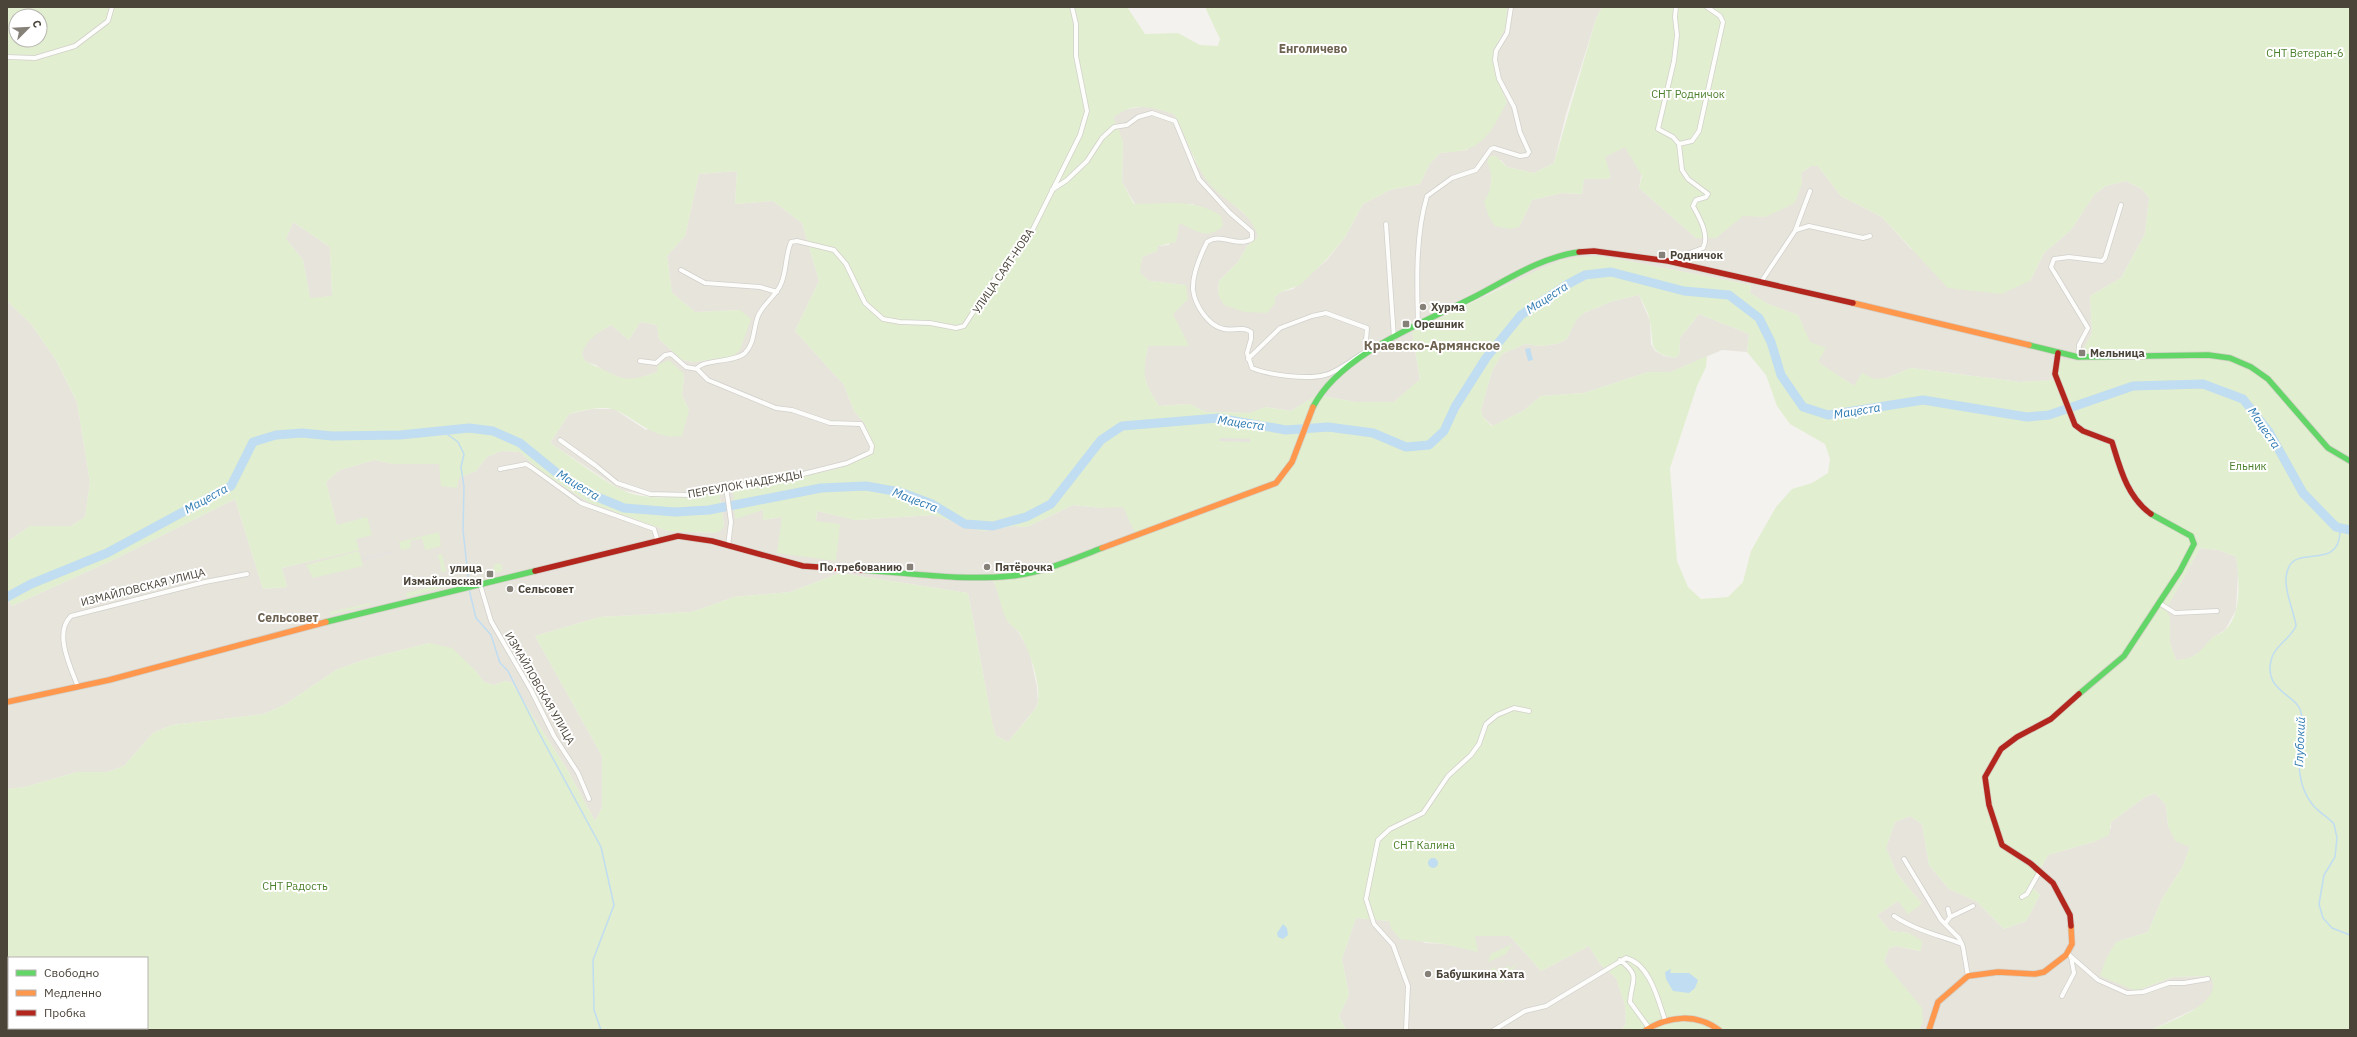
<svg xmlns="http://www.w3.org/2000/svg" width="2357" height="1037" viewBox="0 0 2357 1037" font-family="'IBM Plex Sans',sans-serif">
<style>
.residential{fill:#e7e4dc}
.green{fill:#e1eecf;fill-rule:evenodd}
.parking{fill:#e6e3df}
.water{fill:#c0ddf1}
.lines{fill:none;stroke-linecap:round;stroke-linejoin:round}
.stream{stroke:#c0ddf1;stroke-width:1.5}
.river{stroke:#c0ddf1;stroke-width:9}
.street-casing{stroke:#d2d0cb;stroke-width:5.5}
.fast-casing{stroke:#d3cfc5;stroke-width:7}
.slow-casing{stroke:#d3cfc5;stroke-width:7}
.jam-casing{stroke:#d3cfc5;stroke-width:7}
.street{stroke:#fdfdfc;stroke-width:4}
.fast{stroke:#63d668;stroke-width:5.5}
.slow{stroke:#ff974d;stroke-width:5.5}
.jam{stroke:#b3261e;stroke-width:5.5}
.poi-dot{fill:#868178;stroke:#fff;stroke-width:1.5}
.labels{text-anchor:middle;stroke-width:4;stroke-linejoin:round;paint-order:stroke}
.park-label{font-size:11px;fill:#4a7f2a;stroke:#fff}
.poi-label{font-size:11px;font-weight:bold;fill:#4b4439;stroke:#fff;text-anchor:start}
.street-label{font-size:11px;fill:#4b4439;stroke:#fff}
.neighbourhood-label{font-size:12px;font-weight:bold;fill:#6e6250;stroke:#fff}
.water-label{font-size:12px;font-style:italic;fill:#2e7ab2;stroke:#fff}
.quarter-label{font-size:13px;font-weight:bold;fill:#6e6250;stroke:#fff}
</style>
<rect width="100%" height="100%" fill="#f4f2ee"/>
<path class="residential" d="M1507,7h95l-6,12 -30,95 -12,49 -20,10 -27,-6 -6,-7 -14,2 5,8 -2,22 29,35 13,-27 30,-7 20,1 2,-15h22l5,-2 -15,-43 75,-127 -32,181 57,50h20l27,-23 22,2 37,-34 -1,-10 10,-7h7l23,30 41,21 29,32 119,32 14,-28 27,-23 23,-35 12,-9 20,-5 16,8 7,9 -4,36 -24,44 -31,18 2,37 -15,28 -20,19 -37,2 -109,-14 -24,10 -33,8 -37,-24 -19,-47 -30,-11 -18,-11 1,-8 -122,-24 -67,-1 -73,33 -77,39 8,48 -26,22h-38l-39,-7 -26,16 -26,-4 -14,6 -45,-1 -17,-8 -30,2 -10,-16 -6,-18 5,-26 25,-32 12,-29 -36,-4 -10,-8 3,-16 15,-6 1,-5 11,-1 10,-22 15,-19h-59l-13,-22 1,-39 -10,-25 8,-8 28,-4 25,8 9,15 10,29 16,24 46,42 3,13 -11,9 -9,16 -19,19 -1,13 57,9v-6l6,-5 12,-3 34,-29 18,-23 18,-33 27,-14 30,-6 9,-19 11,-12 27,-3 40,-48 -11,-25 -3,-26 13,-24z
M737,171l-2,33 38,-3 29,22 17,58 -24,50 49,54 10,26 11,13 7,20 -1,10 -34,15 -104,21 31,20 -1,10 19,-3 34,4 1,-10 39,9 77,-5 49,16 32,-5 13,1 46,-22 28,3 181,-31 -250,96 -39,8 6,11 9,30 9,8 12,20 8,37 1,15 -3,7 -27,33 -12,-6 -4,-14 -24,-129 -128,-20 -50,19 -56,5 -42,15 -92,5 -65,19 67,120v52l-7,13 -27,-50 -56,-88 -6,-2 -12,4 -10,-3 -9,-12 -46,-27 -66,17 -27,10 -50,34 -22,10 -92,11 -19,8 -29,33 -17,6h-30l-52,15 -18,2v-191l5,8 107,-49 116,-58 28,90 24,-2 -5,-19 76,-18 -2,-11 11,-21 -30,8 -11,-44 14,-12 35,-10 18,4h47l17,24 1,-10 18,-7 11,-14 14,-6 19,1 19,18 49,32 80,29 47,2 9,-7 -5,-35 -29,6h-37l-32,-7 -71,-47 19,-29 23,-5h22l32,21 43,-20 -7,-14 2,-22 -27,-2 -20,7h-13l-19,-7 -9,-7 -10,-3 -4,-7 2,-10 11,-11 16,-9 18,15 11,-18 17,3 2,14 23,21 13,2 25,-3 20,-49 -45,2 -23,-19 -5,-37 18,-20 14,-62z
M293,222l37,25 2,49 -22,3 -7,-39 -17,-21z
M1639,295l11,26 1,23 4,7 9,5 11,2 4,-3 1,-17 19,-24 50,20 -2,18 -25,-2 -51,22h-23l-64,21 -43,3 -18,15 -30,15 -10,-9 -2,-7 11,-39 10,-17 23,-10 15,2 17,-2 10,-5 9,-20 8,-6 29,-12z
M7,301l24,23 25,36 21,42 13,80 -5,35 -14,9h-41l-23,16z
M2200,548l19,2 17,7 2,16 -2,37 -11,20 -13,8 -9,12 -15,9 -12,1 -6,-17v-14l-4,-20z
M2155,793l11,12 2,21 22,21 -8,21 -20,31 -14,33 -32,10 20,49 37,-14 37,-1 4,6 -1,10 -8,12 -54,26h-232l4,-9 -39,-59 5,-14 7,-2 24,5 -11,-18 -19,-2 -13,-16 21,-14 24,3 -25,-30 -11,-26 9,-26 15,-6 12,8 7,41 20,24 27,12 28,28 22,-8 14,-26 -9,-9 17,-31 48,-14 15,-13v-6l34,-25z
M1356,918l33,3 36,22 19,1 33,7 -3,-15h36l31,35 48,-25 11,18 16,14 9,27 1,18 -4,7h-276l-7,-14 10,-21 -7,-36z"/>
<path class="green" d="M7,7h1120l18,27 33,-1 22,12 18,1 2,-7 -15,-32h302l-1,20 -13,24 3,26 11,25c-10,18 -19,40 -39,47 -8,3 -20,3 -28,4l-11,12 -9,19 -30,6 -27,14 -18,33 -18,22 -27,26 -19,7 -6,5v6l-8,10 -22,-1 -21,-7 -6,-11 1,-13 19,-19 9,-16 11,-9c-6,-26 -34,-35 -50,-55 -16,-21 -21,-46 -34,-68 -22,-7 -42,-13 -61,4l5,8 5,17 -1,39 12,22c29,0 62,-6 87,12l2,10c-16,15 -27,4 -44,-3l-3,19 -18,4 -1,5 -15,6 -2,16 9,8 37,4 2,14 -15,15 16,32h-41c-6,31 -5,34 11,60l30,-2 17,8 44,1 15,-6 26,4 26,-16 39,7h38l26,-23 -8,-47 126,-62 24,-10 18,-3 20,-1 29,5 122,24 -1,8 18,11 30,11 12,27 16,6 -8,14 36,24 8,-13 12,6 13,-1 24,-10 109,14 36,-2 1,-22 20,3 15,-28 -2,-37 31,-18 24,-44 4,-36 -7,-9 -16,-8 -20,5 -12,9 -23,35 -27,23 -14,28 -29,13 -53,-6 -66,-71 -41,-21 -23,-30h-7l-10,7 1,10 -7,20 -30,14 -22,-1 -27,22h-20l-57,-50 3,-12 -17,-29 -20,10 6,20 -5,2h-22l-2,15 -20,-1 -30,7 -13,27 -9,2 -15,-3 -6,-9 -5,-15c8,-12 10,-27 3,-40l3,-6h6l11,11 27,6 20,-10 42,-144 6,-12h748v1023h-199c18,-9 76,-27 59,-54l-37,1 -37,14 -36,-15 6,-17 10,-17 32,-10 14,-33 20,-31 8,-21 -15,-6 -7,-15 -2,-21 -11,-12 -10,4 -34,25 -2,13 -13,6 -48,14 -17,31 9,9 -14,26 -22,8 -28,-28 -27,-12 -20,-24 -7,-41 -12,-8 -15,6 -9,26 11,26 25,30 -14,10 -10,-13 -21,14 13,16 19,2 13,8 -1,10 -25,-5 -7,2 -5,14 38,46 1,13 -4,9h-297l4,-7 -1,-18 -9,-27 -16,-14 -11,-18 -48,25 -31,-35h-35l3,16 -34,-8 -44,-5 -9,-11 -2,-7 -33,-3 -14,41 7,36 -10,21 7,14h-1339v-241l18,-2 52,-15h30l17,-6 29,-33 19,-8 92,-11 22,-10 50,-34 27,-10 66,-17 23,5 23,22 9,12 10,3 12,-4 6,2 56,88 27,50 7,-13v-52l-67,-120 65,-19 92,-5 42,-15 56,-5 50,-19 128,20 24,129 4,14 12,6c9,-11 19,-22 27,-33 11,-15 -7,-64 -17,-78 -3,-3 -7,-5 -9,-8 -7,-8 -10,-31 -16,-43l39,-7 104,-38 -13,-28 -22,1 -28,-3 -46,22 -13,-1 -32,5 -49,-16 -78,5 -38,-9 -1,10 24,3 -4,37 -59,-8 5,-36 -19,3v-10l-28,9 -2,-29 104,-21 33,-15 2,-10 -7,-20 -11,-13 -10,-26 -49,-54 24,-50 -17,-58 -29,-22 -38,3 2,-33 -38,3 -14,62 -18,20 5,37 23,19 45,-2 11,9 -11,31 -7,6 -38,6 -13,-2 -23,-21 -2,-14 -17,-3 -11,18 -18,-15c-13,8 -25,14 -29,30l4,7c33,13 33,24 71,10l1,-7 11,-5 15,14 -2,22 7,14 -7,26c-28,4 -44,-16 -67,-26 -13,-5 -33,1 -46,4l-19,29c23,15 46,33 70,46 25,14 72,7 99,2l5,35 -4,5 -5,2 -47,-2 -80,-29 -49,-32 -19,-18 -19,-1 -14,6 -11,14 -17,7 -2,10 -16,-2 -2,-22h-46l-18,-4 -35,10 -14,12 11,43 30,-8 5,18 -16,4 3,11 -77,18 5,19 -24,2 -28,-90 -116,58 -107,49 -5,-8v-56l23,-16h41l14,-9 5,-35 -13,-80 -21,-42 -25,-36 -24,-23zM16,16h24v24h-24zM293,222l37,25 2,49 -22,2 -7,-38 -17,-21zM1639,295c4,8 10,18 11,27 5,23 -4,30 25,36l4,-3 1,-17 19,-24 50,20 -2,18 19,23 11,31 13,18 35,20 5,15 -2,14 -16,10 -20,6 -16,18 -25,44 -8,31 -15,15 -27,2 -13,-12 -11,-26 -7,-93 27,-82 9,-19 1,-11 -36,16h-23l-64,21 -43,3 -18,15 -31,15 -9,-9 -2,-7 11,-39 10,-17 23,-10 15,2 17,-2 10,-5 9,-19 8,-7 29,-12zM2200,548l19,2 17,7c3,21 7,58 -12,74 -3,3 -9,4 -13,8 -12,13 -15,20 -35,21l-6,-17v-25l-4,-9zM9,958h138v70h-138z
M439,532l2,14 -16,4 -3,-12 -12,3 1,7 -10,2 -2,-8z
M359,551l4,15 -50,12 -7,-13z
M442,554l4,18h-4l-4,-17z
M493.5 568a4.5 4.5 0 1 1 9 0a4.5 4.5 0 1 1-9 0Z
M449,582l1,4 -43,11 -1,-4z
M370,603v2l-40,10v-3z
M1512,944l-6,10 -18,8 3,-8z
M1518,963l-16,19 -7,-3z
M1509,966l1,1 -16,12h-4l-1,3v-5l4,-4 -2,-4 3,-2 2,4z"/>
<path class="parking" d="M1220,438l30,1v3l-31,-1z
M394,550v3l-32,8 -1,-3z
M564,566l1,3 -31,8 -1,-4z"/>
<path class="water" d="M1530,348l3,12 -5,1 -3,-12z
M1428 863a5 5 0 1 1 10 0a5 5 0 1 1-10 0Z
M1283,924l4,4 1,7 -5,4 -5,-2 -1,-4z
M1671,969l-1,4h19l9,7 -3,8 -6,5 -16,-2 -7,-12 -1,-7z"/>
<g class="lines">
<path class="stream" d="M428,432l19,2 11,8 6,12 -3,13 3,20 -1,43 6,55
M2336,527l4,5c-2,43 -51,6 -54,46 -1,17 8,32 10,48 -5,12 -20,19 -24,31 -11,34 25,37 29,55 3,11 0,21 -1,31 -2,21 -2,43 12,61 6,8 16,13 22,20l3,14 -2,19 -11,18 -5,29 4,14 9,10 18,7
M469,589l7,29 15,17 9,28 8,8 30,60 63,116 13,58 -21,55 1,50 7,20"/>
<path class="river" d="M7,597l24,-13 76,-31 124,-67 22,-44 23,-7 26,-2 30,3 68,-1 69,-7 24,3 27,12 37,30 33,21 34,14 51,4 34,-2 112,-22 45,-2 34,6 32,12 33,20 28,2 33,-9 25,-13 50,-64 21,-14 96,-8 68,12 42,-3 45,6 33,14 23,-2 15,-14 11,-24 31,-49 35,-43 47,-31 17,-9 26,-3 73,19 45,4 30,23 12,24 10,33 22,32 25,8 95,-15 104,17 22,-2 84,-29 70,-2 40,15 26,33 34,61 33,34 14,3"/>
<g class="street-casing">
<path id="street" d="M7,57l28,1 40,-12 33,-25 4,-14
M1679,144l13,-3 7,-10 24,-109 -3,-6 -13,-9
M1052,190l15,-10 20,-19 15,-23 12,-11 13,-2 11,-8 14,-4 23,8 24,58 31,34 22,19v7c-15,9 -31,-7 -45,3 -6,12 -15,33 -14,48 2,15 15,36 31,39 9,2 20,-3 27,3v7l-4,14 5,15c17,7 55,12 73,7 13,-3 28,-16 40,-23
M1386,224l8,114
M1796,230l13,-4 54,12 7,-2
M1668,261l35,-13c7,-13 -4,-31 -10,-42l3,-6 10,-3 2,-3 -20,-15 -6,-9 -3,-26 -6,-7 -15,-8 16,-68 3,-26 -2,-18 1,-10
M681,270l24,13 55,4 17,5
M1761,282l34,-51 15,-40
M1418,326c-1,-43 -3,-89 9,-130l25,-18 24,-8 15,-21 3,-1 26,8 7,-1 2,-3 -9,-20 -6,-25 -15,-28 -4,-19 1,-9 11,-18 4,-26
M2078,357l1,-12 9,-17 -37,-61 3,-8 15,-2 33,4 3,-3 16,-53
M1248,359l32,-31 32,-12 14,-3 41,15 -2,25
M640,361l16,2 9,-8 6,-1 15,13 11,2
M697,369c4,-10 37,-6 48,-16 10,-10 8,-24 13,-37 5,-12 18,-20 23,-32 6,-14 4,-28 10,-42l6,-1 37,9 12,14 19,39 18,16 17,3 30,1 26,5 8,-2 38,-58 26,-29 52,-104 7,-24 -11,-55v-32l-4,-17
M560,440l35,25 22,18 33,11 39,1 114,-21 44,-11 24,-11 1,-6 -11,-22 -31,-1 -38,-13 -16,-2 -68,-28 -11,-11
M500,469l26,-5 5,3 50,36 73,26 3,10
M726,487l5,35 -3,24
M480,584l11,37 40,69 23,46 24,37 11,26
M2159,603l16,10 42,-2
M78,687c-7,-19 -25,-54 -7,-71l134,-34 42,-8
M1904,859l37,61 18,18 4,9 5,29
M2022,897l5,-3 13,-23
M1948,909l2,8
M1894,916c21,14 44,19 68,28
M1945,924l5,-7 23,-11
M2067,953l31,27 29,13 16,-1 26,-9h15l24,-4
M1620,960c22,17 11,20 10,42l19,26
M2062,996l12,-23 -3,-16
M1406,1030l2,-44 -15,-41 -19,-21 -8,-25 12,-59 12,-11 33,-16 25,-37 23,-21 8,-11 7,-20 11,-9 17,-7 15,3
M1494,1030l31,-19 21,-5 80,-48c24,6 32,42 39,62"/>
</g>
<g class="fast-casing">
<path id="fast" d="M2029,345l49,12 130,-2 22,3 21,9 17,12 60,69 22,13
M1313,407c27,-53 110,-84 161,-110 33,-17 67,-40 105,-45
M862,570c48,3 100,11 149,6 31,-3 62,-17 91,-28
M326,622l209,-51
M2079,694l45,-38 56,-85 14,-27 -3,-8 -40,-22"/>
</g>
<g class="slow-casing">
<path id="slow" d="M1853,303l176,42
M1102,548l174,-65 16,-21 21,-55
M7,702l102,-22 217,-58
M1646,1030c23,-14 50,-17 73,0
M1929,1030l9,-28 30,-26 30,-4 37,2 9,-2 22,-17 6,-11 -1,-18"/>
</g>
<g class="jam-casing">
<path id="jam" d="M1579,252l15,-1 74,10 185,42
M2058,353l-3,21 20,51 8,6 29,11c8,26 15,55 39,72
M535,571l143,-35 34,5 91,25 59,4
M2071,926l-1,-11 -17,-32 -23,-20 -28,-18 -13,-40 -4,-28 16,-28 16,-12 34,-18 28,-25"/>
</g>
<use href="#street" class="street"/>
<use href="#fast" class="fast"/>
<use href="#slow" class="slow"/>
<use href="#jam" class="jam"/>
</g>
<g class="poi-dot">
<rect x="1658" y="251" width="8" height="8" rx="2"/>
<circle cx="1423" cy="307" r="4"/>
<rect x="1402" y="320" width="8" height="8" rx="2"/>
<rect x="2078" y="349" width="8" height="8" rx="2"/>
<rect x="906" y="563" width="8" height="8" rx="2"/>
<circle cx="987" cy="567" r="4"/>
<rect x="486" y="570" width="8" height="8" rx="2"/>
<circle cx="510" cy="589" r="4"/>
<circle cx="1428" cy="974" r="4"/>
</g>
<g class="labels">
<g class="park-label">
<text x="2305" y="57">СНТ Ветеран-6</text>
<text x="1688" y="98">СНТ Родничок</text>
<text x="2248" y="470">Ельник</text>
<text x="1424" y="849">СНТ Калина</text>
<text x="295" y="890">СНТ Радость</text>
</g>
<g class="poi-label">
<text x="1670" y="259">Родничок</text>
<text x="1431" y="311">Хурма</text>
<text x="1414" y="328">Орешник</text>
<text x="2090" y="357">Мельница</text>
<text x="902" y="571" text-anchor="end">По требованию</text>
<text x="995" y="571">Пятёрочка</text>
<text x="482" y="572" text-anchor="end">улица<tspan x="482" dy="13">Измайловская</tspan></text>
<text x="518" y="593">Сельсовет</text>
<text x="1436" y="978">Бабушкина Хата</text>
</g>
<g class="street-label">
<text transform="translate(1003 271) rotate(-56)" y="4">УЛИЦА САЯТ-НОВА</text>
<text transform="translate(745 484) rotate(-10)" y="4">ПЕРЕУЛОК НАДЕЖДЫ</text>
<text transform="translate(143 587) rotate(-14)" y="4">ИЗМАЙЛОВСКАЯ УЛИЦА</text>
<text transform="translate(540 688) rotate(60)" y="4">ИЗМАЙЛОВСКАЯ УЛИЦА</text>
</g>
<g class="neighbourhood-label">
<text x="1313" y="53">Енголичево</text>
<text x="288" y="622">Сельсовет</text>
</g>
<g class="water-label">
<text transform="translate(1547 298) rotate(-33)" y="4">Мацеста</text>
<text transform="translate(1857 411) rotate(-9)" y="4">Мацеста</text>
<text transform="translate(1241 423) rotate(8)" y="4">Мацеста</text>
<text transform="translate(2264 428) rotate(56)" y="4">Мацеста</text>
<text transform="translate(578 485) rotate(31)" y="4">Мацеста</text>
<text transform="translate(206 499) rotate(-29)" y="4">Мацеста</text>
<text transform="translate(915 500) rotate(21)" y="4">Мацеста</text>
<text transform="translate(2300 742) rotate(-88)" y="4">Глубокий</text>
</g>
<g class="quarter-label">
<text x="1432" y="350">Краевско-Армянское</text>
</g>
</g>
<rect width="2357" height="1037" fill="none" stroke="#4b4439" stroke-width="16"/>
<rect x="8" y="957" width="140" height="72" fill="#ffffff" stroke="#b7b4b0"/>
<rect x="16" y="970" width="20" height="6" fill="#63d668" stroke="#b7b4b0"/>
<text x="44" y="977" font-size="12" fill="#4b4439">Свободно</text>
<rect x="16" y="990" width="20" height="6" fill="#ff974d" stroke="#b7b4b0"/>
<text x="44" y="997" font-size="12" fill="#4b4439">Медленно</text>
<rect x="16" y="1010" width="20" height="6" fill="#b3261e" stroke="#b7b4b0"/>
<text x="44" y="1017" font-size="12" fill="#4b4439">Пробка</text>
<g transform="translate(28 28) rotate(66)"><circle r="19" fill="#ffffff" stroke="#b7b4b0"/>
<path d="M0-3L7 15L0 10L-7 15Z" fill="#868178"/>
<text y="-6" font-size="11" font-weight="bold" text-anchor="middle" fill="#4b4439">С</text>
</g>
</svg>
